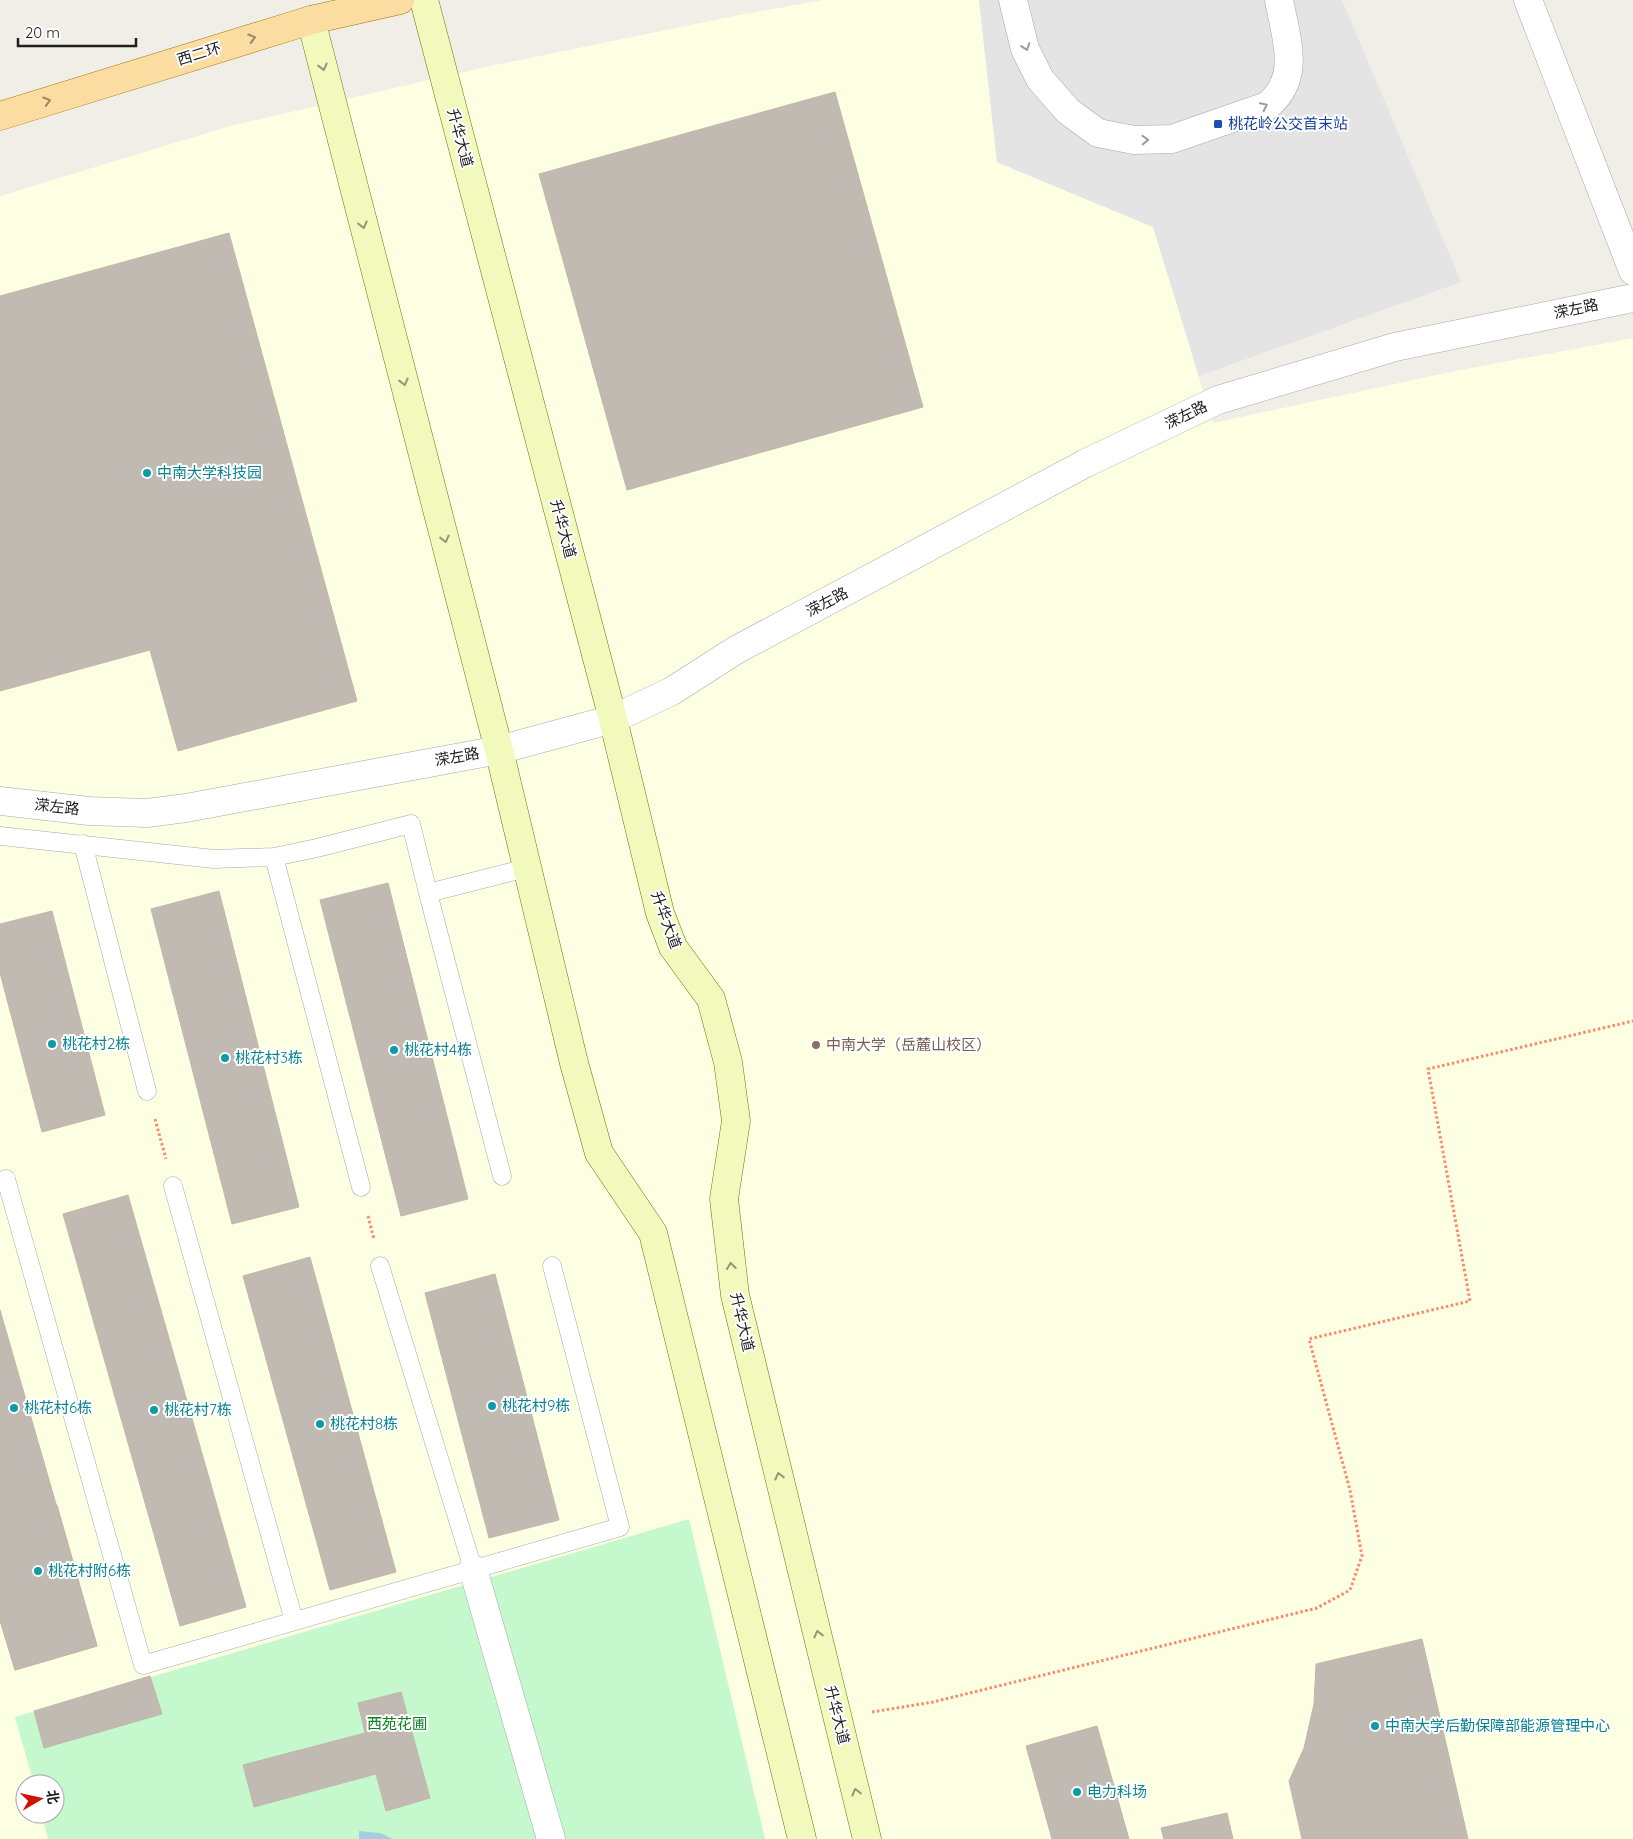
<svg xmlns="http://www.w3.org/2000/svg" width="1633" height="1839" viewBox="0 0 1633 1839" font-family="Quicksand,'Noto Sans SC',sans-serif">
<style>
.education{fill:#fcffe1;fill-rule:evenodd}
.park{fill:#c5f9cd}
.parking{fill:#e4e4e4}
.water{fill:#a8cddd}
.building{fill:#c1bab3;stroke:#c2b6a9}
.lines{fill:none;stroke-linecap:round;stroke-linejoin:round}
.lane-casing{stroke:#a7a7a7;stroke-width:19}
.street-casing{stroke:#a7a7a7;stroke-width:29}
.secondary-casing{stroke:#627806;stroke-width:29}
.primary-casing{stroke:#9b7501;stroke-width:29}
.path{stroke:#f9896f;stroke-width:3;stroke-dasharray:2.5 2.5;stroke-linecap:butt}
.lane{stroke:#fff;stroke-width:18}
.street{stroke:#fff;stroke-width:28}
.secondary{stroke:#f1f9bc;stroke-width:28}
.primary{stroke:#fbdca1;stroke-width:28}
.oneway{stroke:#988767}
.oneway2{stroke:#9b9b9b}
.oneway3{stroke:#939776}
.transit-dot{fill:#1a4fb4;stroke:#fff;stroke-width:2}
.culture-dot{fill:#0f9aa8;stroke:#fff;stroke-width:2}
.education-dot{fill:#8d6e63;stroke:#fff;stroke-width:2}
.labels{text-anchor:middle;stroke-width:4;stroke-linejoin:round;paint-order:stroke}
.street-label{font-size:15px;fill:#202020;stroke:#fff}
.transit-label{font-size:15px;fill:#164399;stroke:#fff;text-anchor:start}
.culture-label{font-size:15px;fill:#0d838f;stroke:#fff;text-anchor:start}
.education-label{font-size:15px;fill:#785e54;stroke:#fff;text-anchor:start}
.park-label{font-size:15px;fill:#0d7f20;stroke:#fff}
</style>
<rect width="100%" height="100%" fill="#f0eee7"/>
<path class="education" d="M823,0h156l18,162 156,65 60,196 247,-53 173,-32v1501h-1633v-1643l230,-70 251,-58 253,-52zM25,1784h30v30h-30z"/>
<path class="park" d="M689,1519l76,320h-717l-6,-25h13v-30h-21l-19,-67z"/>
<path class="parking" d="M979,0h363l119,282 -262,94 -46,-149 -156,-65z"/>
<path class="water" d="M359,1831l21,2 13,6h-34z"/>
<path class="building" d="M835,92l88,315 -296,83 -88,-316z
M229,233l128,468 -179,50 -28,-101 -150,41v-395z
M388,883l80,316 -67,17 -81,-316z
M219,891l80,316 -67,17 -81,-315z
M52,911l53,204 -63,17 -42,-159v-49z
M128,1195l118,412 -66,19 -117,-412z
M310,1257l86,315 -66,18 -87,-314z
M495,1274l64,246 -70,18 -64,-245z
M0,1310l97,336 -82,24 -15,-50z
M57,1505l40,141 -82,24 -15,-50v-98z
M1422,1639l46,200h-166l-13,-58 15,-33 10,-44 2,-40z
M150,1676l12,38 -118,34 -10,-37z
M401,1692l29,106 -44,13 -10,-37 -122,33 -11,-42 122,-32 -7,-30z
M1097,1726l32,113h-77l-26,-93z
M1227,1813l6,26h-69l-3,-11z"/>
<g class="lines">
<g class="lane-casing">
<path id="lane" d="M0,836l214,23 60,-2 43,-9 94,-24 17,69
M83,844l64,247
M274,857l87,330
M502,1176l-74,-283 99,-25
M6,1179l137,486 477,-138 -68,-261
M173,1186l121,435
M380,1266l93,303"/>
</g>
<g class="street-casing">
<path id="street" d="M1013,0l12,49 15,30 28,32 30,22 36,7 38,-1 95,-33c35,-28 19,-68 12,-106
M1528,0l105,271
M0,801l89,10 58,2 39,-5 313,-58 114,-31 59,-28 64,-41 350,-187 132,-63 177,-53 238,-49
M473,1569l78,270"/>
</g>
<g class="secondary-casing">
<path id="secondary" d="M424,0l189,719 47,194 13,34 38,52 17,63 8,59 -12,78 11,96 132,544
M311,20l188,730 75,313 25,90 54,80 149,606"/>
</g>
<g class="primary-casing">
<path id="primary" d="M0,116l311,-96 89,-20"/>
</g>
<path class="path" d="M155,1119l11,40
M368,1216l6,23
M872,1712l61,-10 384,-94 33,-18 12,-34 -12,-66 -41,-151 161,-38 -42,-232 205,-48"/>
<use href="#lane" class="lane"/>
<use href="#street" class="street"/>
<use href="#secondary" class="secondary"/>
<use href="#primary" class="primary"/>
</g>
<defs><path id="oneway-chevron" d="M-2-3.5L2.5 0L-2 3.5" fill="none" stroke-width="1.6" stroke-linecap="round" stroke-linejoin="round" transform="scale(1.25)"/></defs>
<g class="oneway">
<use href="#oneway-chevron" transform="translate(252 38) rotate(-17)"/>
<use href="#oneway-chevron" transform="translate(47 101) rotate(-17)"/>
</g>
<g class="oneway2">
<use href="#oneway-chevron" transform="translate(1026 47) rotate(71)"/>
<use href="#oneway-chevron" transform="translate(1264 106) rotate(-26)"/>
<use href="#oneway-chevron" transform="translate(1145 140) rotate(-2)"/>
</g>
<g class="oneway3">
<use href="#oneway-chevron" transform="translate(323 67) rotate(76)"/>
<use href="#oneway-chevron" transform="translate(363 225) rotate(76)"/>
<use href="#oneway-chevron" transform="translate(404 382) rotate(76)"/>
<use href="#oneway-chevron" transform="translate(445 539) rotate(76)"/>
<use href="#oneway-chevron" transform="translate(731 1266) rotate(-97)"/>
<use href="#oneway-chevron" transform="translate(779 1476) rotate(-104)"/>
<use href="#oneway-chevron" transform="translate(818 1634) rotate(-104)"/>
<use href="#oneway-chevron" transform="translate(856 1792) rotate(-104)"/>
</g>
<rect class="transit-dot" x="1213" y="119" width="10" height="10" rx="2.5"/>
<g class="culture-dot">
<circle cx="147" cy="473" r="5"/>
<circle cx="52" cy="1044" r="5"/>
<circle cx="394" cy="1050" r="5"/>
<circle cx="225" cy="1058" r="5"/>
<circle cx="492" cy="1406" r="5"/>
<circle cx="14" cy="1408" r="5"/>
<circle cx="154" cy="1410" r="5"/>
<circle cx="320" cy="1424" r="5"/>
<circle cx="38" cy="1571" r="5"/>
<circle cx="1375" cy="1726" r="5"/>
<circle cx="1077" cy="1792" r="5"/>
</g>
<circle class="education-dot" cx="816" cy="1045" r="5"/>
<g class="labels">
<g class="street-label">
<text transform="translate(199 54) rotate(-17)" y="5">西二环</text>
<text transform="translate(460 138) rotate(75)" y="5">升华大道</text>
<text transform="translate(1576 309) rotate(-12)" y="5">溁左路</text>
<text transform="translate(1186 415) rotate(-26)" y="5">溁左路</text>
<text transform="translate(563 529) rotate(75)" y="5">升华大道</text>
<text transform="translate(827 602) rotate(-28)" y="5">溁左路</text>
<text transform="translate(457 757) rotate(-10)" y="5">溁左路</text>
<text transform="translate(57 807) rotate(6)" y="5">溁左路</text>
<text transform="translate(666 920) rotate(70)" y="5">升华大道</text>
<text transform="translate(742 1322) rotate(77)" y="5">升华大道</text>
<text transform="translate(837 1715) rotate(76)" y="5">升华大道</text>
</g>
<g class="transit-label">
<text x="1228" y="129">桃花岭公交首末站</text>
</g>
<g class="culture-label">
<text x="157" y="478">中南大学科技园</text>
<text x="62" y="1049">桃花村2栋</text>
<text x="404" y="1055">桃花村4栋</text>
<text x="235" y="1063">桃花村3栋</text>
<text x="502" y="1411">桃花村9栋</text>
<text x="24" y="1413">桃花村6栋</text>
<text x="164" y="1415">桃花村7栋</text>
<text x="330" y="1429">桃花村8栋</text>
<text x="48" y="1576">桃花村附6栋</text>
<text x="1385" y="1731">中南大学后勤保障部能源管理中心</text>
<text x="1087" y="1797">电力科场</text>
</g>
<g class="education-label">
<text x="826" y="1050">中南大学（岳麓山校区）</text>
</g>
<g class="park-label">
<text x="397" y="1729">西苑花圃</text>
</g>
</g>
<g transform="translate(40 1799) rotate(81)"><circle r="24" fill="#ffffff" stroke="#a6a6a6"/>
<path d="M0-4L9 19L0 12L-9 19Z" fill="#ce1302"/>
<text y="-8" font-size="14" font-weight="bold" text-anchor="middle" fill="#202020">北</text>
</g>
<path d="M18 38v8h118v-8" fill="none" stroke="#202020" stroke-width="2.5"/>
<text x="25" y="38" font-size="15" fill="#202020" stroke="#ffffff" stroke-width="4" paint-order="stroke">20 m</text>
</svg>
